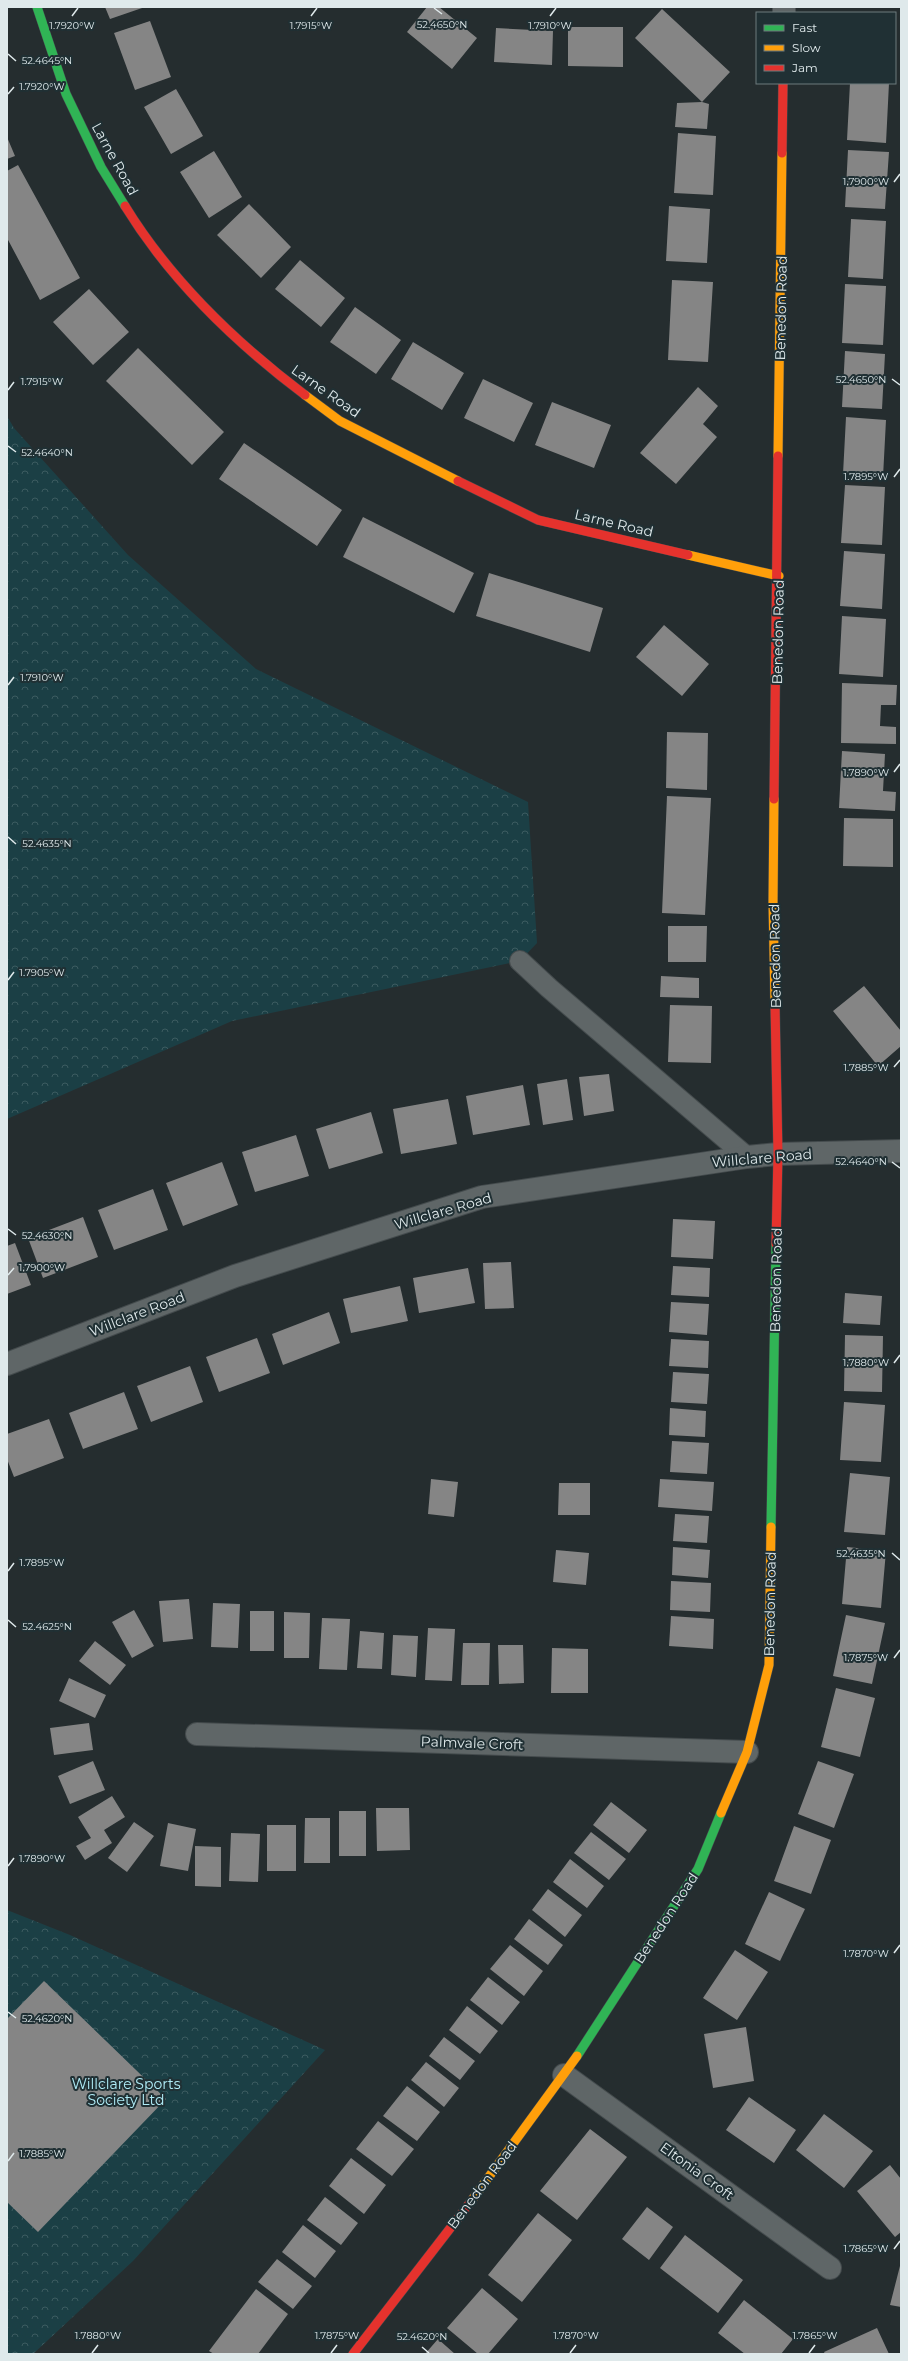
<svg xmlns="http://www.w3.org/2000/svg" width="908" height="2361" viewBox="0 0 908 2361" font-family="Montserrat,sans-serif">
<style>
.forest{fill:url(#forest-crowns)}
.building{fill:#858585}
.lines{fill:none;stroke-linecap:round;stroke-linejoin:round}
.lane-casing{stroke:#444b4d;stroke-width:22}
.street-casing{stroke:#444b4d;stroke-width:24}
.fast-casing{stroke:#444b4d;stroke-width:10}
.slow-casing{stroke:#444b4d;stroke-width:10}
.jam-casing{stroke:#444b4d;stroke-width:10}
.lane{stroke:#5f6667;stroke-width:20}
.street{stroke:#5f6667;stroke-width:22}
.fast{stroke:#30b455;stroke-width:9}
.slow{stroke:#ff9f0a;stroke-width:9}
.jam{stroke:#e5322d;stroke-width:9}
.ticks{fill:none;stroke:#dfe9eb;stroke-width:1.5}
.labels{text-anchor:middle;stroke-width:4;stroke-linejoin:round;paint-order:stroke}
.street-label{font-size:14px;fill:#dfe9eb;stroke:#203034}
.park-label{font-size:14px;fill:#b0edf8;stroke:#203034}
.ticks-label{font-size:10px;text-anchor:middle;fill:#dfe9eb;stroke:#203034;stroke-width:4;stroke-linejoin:round;paint-order:stroke}
</style>
<defs>
<pattern id="forest-crowns" width="20" height="18" patternUnits="userSpaceOnUse"><rect width="20" height="18" fill="#1b3f45"/><path d="M2 6a3 3 0 1 1 6 0M12 15a3 3 0 1 1 6 0" fill="none" stroke="#3c5b60"/></pattern>
</defs>
<rect width="100%" height="100%" fill="#252d2f"/>
<path class="forest" d="M7,416l7,12 114,127 128,114 272,133 9,141 -17,18 -288,60 -225,98z
M7,1910l63,25 255,115 -192,211 -100,93h-26z"/>
<path class="building" d="M105,7h40l-35,12z
M427,7h12l38,31 -25,31 -45,-37z
M662,9l68,63 -28,30 -67,-64z
M150,21l21,56 -36,13 -21,-57z
M568,27h55v40l-55,-1z
M496,28l57,3 -1,34 -58,-3z
M850,83h39l-3,60 -39,-3z
M176,89l27,47 -32,18 -27,-47z
M702,102l7,2 -2,25 -32,-2 2,-24z
M678,133l38,3 -3,59 -39,-2z
M7,137l8,19 -8,3z
M848,150l41,2 -4,57 -40,-2z
M214,151l28,46 -33,21 -29,-46z
M18,165l62,113 -40,22 -33,-62v-67z
M249,204l42,43 -30,31 -44,-43z
M669,206l41,3 -3,54 -41,-2z
M851,219l35,2 -3,58 -35,-2z
M300,260l45,38 -24,29 -46,-38z
M672,280l41,2 -5,80 -40,-2z
M845,284l41,2 -3,59 -41,-2z
M89,289l40,43 -36,33 -40,-43z
M355,307l46,33 -25,34 -46,-32z
M413,342l51,31 -22,37 -51,-31z
M138,348l86,84 -32,33 -86,-84z
M845,351l40,3 -3,55 -40,-2z
M483,379l50,24 -19,39 -50,-24z
M698,387l20,19 -15,18 14,13 -41,47 -36,-31z
M552,402l59,23 -17,43 -59,-23z
M846,417l40,3 -3,57 -40,-3z
M244,443l98,67 -25,36 -98,-67z
M845,485l40,2 -3,58 -41,-2z
M363,517l111,56 -20,40 -111,-56z
M844,551l41,3 -3,55 -42,-3z
M489,573l114,35 -13,44 -114,-36z
M842,616l44,3 -3,58 -44,-3z
M664,625l45,39 -27,32 -46,-39z
M842,683l55,2 -1,20h-15l-1,21 16,1v17l-55,-1z
M667,732l41,1 -1,57 -41,-2z
M842,751l43,3 -2,37 13,1 -1,19 -56,-3z
M667,796l44,2 -6,117 -43,-2z
M844,818l49,1v48l-50,-1z
M668,926h39l-1,36h-38z
M661,976l38,2v20l-39,-1z
M864,986l37,45v15l-23,20 -45,-55z
M670,1005l42,1 -1,57 -43,-1z
M609,1074l5,37 -30,5 -5,-39z
M567,1079l6,41 -30,5 -6,-41z
M523,1085l7,40 -57,10 -7,-39z
M448,1099l9,45 -56,10 -8,-45z
M371,1112l12,41 -54,16 -13,-40z
M296,1135l13,41 -54,16 -13,-40z
M222,1162l16,43 -55,21 -17,-43z
M153,1189l15,41 -54,20 -16,-40z
M83,1217l15,40 -55,21 -15,-40z
M673,1219l42,2 -2,38 -42,-2z
M15,1243l16,42 -24,9v-48z
M511,1262l3,46 -29,1 -2,-46z
M673,1266l37,2 -1,29 -38,-2z
M468,1268l7,35 -56,10 -6,-35z
M400,1286l8,35 -57,12 -8,-34z
M845,1293l37,3 -2,29 -37,-2z
M671,1302l38,2 -2,31 -38,-3z
M329,1312l11,31 -57,22 -11,-31z
M845,1335l38,1 -1,56 -38,-1z
M257,1338l13,35 -51,19 -13,-35z
M671,1339l38,2 -1,27 -39,-2z
M190,1366l13,36 -52,20 -14,-36z
M673,1372l36,2 -2,30 -36,-2z
M124,1392l14,37 -55,20 -14,-36z
M844,1402l41,3 -4,57 -41,-2z
M670,1408l36,3 -1,26 -36,-2z
M49,1419l15,39 -50,19 -7,-18v-25z
M672,1441l37,2 -2,31 -37,-2z
M850,1473l40,4 -5,58 -41,-3z
M431,1479l27,3 -4,35 -26,-3z
M660,1479l54,3 -2,29 -54,-4z
M559,1483h31v32h-32z
M675,1514l34,2 -2,27 -34,-2z
M673,1547l37,3 -2,28 -36,-3z
M847,1547l39,4 -5,57 -39,-4z
M556,1550l33,3 -3,32 -33,-3z
M671,1581l40,2 -1,29 -40,-2z
M189,1599l4,40 -30,3 -4,-41z
M213,1603l27,1 -2,44 -27,-1z
M134,1610l20,36 -22,12 -20,-36z
M250,1611h24v40h-24z
M284,1612l26,1 -1,45h-25z
M846,1615l39,8 -13,61 -39,-8z
M671,1616l43,3 -1,30 -44,-3z
M322,1618l28,1 -3,51 -28,-1z
M428,1628l27,1 -3,52 -27,-1z
M360,1631l24,2 -2,36 -25,-1z
M393,1635l25,1 -2,41 -25,-2z
M95,1641l31,24 -16,20 -31,-24z
M463,1643h27l-1,42h-28z
M498,1645h25l1,38 -25,1z
M552,1648l36,1v44h-37z
M69,1678l37,17 -11,23 -36,-17z
M836,1688l39,10 -15,59 -39,-10z
M89,1723l4,27 -39,5 -4,-27z
M93,1761l12,29 -35,14 -12,-28z
M818,1761l36,13 -20,54 -36,-14z
M112,1796l13,21 -21,13 8,13 -27,17 -9,-14 15,-8 -13,-21z
M611,1802l36,28 -18,23 -36,-28z
M376,1808h33l1,42 -33,1z
M339,1811h27v45h-27z
M305,1818h25v45h-26z
M134,1822l20,14 -27,36 -19,-14z
M168,1823l28,6 -8,42 -28,-5z
M267,1825h29v46h-29z
M794,1826l37,14 -20,54 -37,-13z
M591,1832l35,27 -17,21 -35,-27z
M231,1833l29,1 -2,48 -29,-1z
M195,1846l26,1v40l-26,-1z
M570,1859l34,27 -17,22 -34,-26z
M548,1889l34,26 -17,22 -33,-27z
M769,1892l36,17 -25,52 -35,-17z
M529,1919l34,26 -15,20 -34,-26z
M510,1945l33,26 -19,25 -34,-27z
M735,1950l33,22 -31,48 -34,-22z
M488,1977l32,25 -18,23 -32,-25z
M44,1981l122,118 -128,133 -31,-30v-183z
M467,2006l31,25 -18,23 -31,-24z
M746,2027l8,54 -41,7 -9,-54z
M444,2037l31,24 -15,19 -31,-24z
M426,2062l33,26 -15,19 -33,-27z
M407,2086l33,26 -23,29 -34,-25z
M749,2097l47,33 -22,33 -48,-33z
M824,2114l49,37 -29,37 -48,-38z
M378,2121l36,28 -22,27 -36,-27z
M590,2129l37,28 -50,63 -37,-29z
M351,2158l35,27 -22,29 -35,-28z
M890,2165l11,14v53l-6,5 -38,-46z
M325,2197l33,26 -17,22 -34,-25z
M647,2207l26,20 -24,33 -27,-21z
M538,2213l34,27 -50,62 -34,-27z
M303,2225l33,26 -21,27 -33,-26z
M685,2235l58,45 -25,33 -58,-45z
M277,2259l35,27 -19,23 -35,-27z
M901,2262v45l-11,-2z
M482,2288l36,31 -30,35h-10l-31,-26z
M256,2289l32,25 -30,40h-44l-5,-3z
M744,2300l49,39 -12,15h-36l-27,-21z
M877,2328l12,26h-64l-1,-2z
M438,2339l17,15h-30z"/>
<g class="lines">
<g class="lane-casing">
<path id="lane" d="M520,961l29,27 198,169"/>
</g>
<g class="street-casing">
<path id="street" d="M784,13v-6
M7,1364l228,-88 247,-79 265,-40 31,-3 123,-3
M197,1734l550,18
M564,2075l266,193"/>
</g>
<g class="fast-casing">
<path id="fast" d="M37,7l29,87 35,73 24,39
M771,1527l5,-283
M577,2056l121,-187 23,-56"/>
</g>
<g class="slow-casing">
<path id="slow" d="M305,395l35,26 118,60
M778,456l4,-303
M688,555l91,21
M774,799l-1,104 2,102
M721,1813l26,-61 22,-87 2,-138
M472,2200l105,-144"/>
</g>
<g class="jam-casing">
<path id="jam" d="M782,153l1,-70
M125,206c46,75 111,137 180,189
M458,481l80,39 150,35
M774,799l4,-343
M775,1005l3,149 -2,90
M353,2354l119,-154"/>
</g>
<use href="#lane" class="lane"/>
<use href="#street" class="street"/>
<use href="#fast" class="fast"/>
<use href="#slow" class="slow"/>
<use href="#jam" class="jam"/>
</g>
<path class="ticks" d="M434,8l8,6M72,16l6,-8M311,16l6,-8M550,16l6,-8M8,54l8,7M8,94l6,-7M894,182l6,-8M892,379l8,6M8,390l6,-8M8,446l8,6M894,477l6,-8M8,685l6,-8M894,772l6,-8M8,837l8,7M8,980l6,-8M894,1067l6,-7M892,1162l8,6M8,1229l8,6M8,1275l6,-7M894,1363l6,-8M892,1553l8,7M8,1571l6,-8M8,1620l8,7M894,1658l6,-8M8,1866l6,-8M894,1953l6,-8M8,2012l8,6M8,2161l6,-8M894,2249l6,-8M422,2347l7,6M92,2353l6,-8M331,2353l6,-8M570,2353l6,-8M809,2353l6,-8"/>
<g class="labels">
<g class="street-label">
<text transform="translate(115 159) rotate(61)" y="5">Larne Road</text>
<text transform="translate(781 308) rotate(-89)" y="5">Benedon Road</text>
<text transform="translate(326 391) rotate(35)" y="5">Larne Road</text>
<text transform="translate(614 523) rotate(13)" y="5">Larne Road</text>
<text transform="translate(778 632) rotate(-89)" y="5">Benedon Road</text>
<text transform="translate(775 956) rotate(-91)" y="5">Benedon Road</text>
<text transform="translate(762 1158) rotate(-5)" y="5">Willclare Road</text>
<text transform="translate(443 1211) rotate(-16)" y="5">Willclare Road</text>
<text transform="translate(776 1280) rotate(-89)" y="5">Benedon Road</text>
<text transform="translate(137 1314) rotate(-21)" y="5">Willclare Road</text>
<text transform="translate(770 1604) rotate(-89)" y="5">Benedon Road</text>
<text transform="translate(472 1743) rotate(2)" y="5">Palmvale Croft</text>
<text transform="translate(666 1918) rotate(-57)" y="5">Benedon Road</text>
<text transform="translate(697 2171) rotate(36)" y="5">Eltonia Croft</text>
<text transform="translate(482 2185) rotate(-53)" y="5">Benedon Road</text>
</g>
<g class="park-label">
<text x="126" y="2089">Willclare Sports<tspan x="126" dy="16">Society Ltd</tspan></text>
</g>
</g>
<g class="ticks-label">
<text x="442" y="28">52.4650°N</text>
<text x="72" y="29">1.7920°W</text>
<text x="311" y="29">1.7915°W</text>
<text x="550" y="29">1.7910°W</text>
<text x="47" y="64">52.4645°N</text>
<text x="42" y="90">1.7920°W</text>
<text x="866" y="185">1.7900°W</text>
<text x="861" y="383">52.4650°N</text>
<text x="42" y="385">1.7915°W</text>
<text x="47" y="456">52.4640°N</text>
<text x="866" y="480">1.7895°W</text>
<text x="42" y="681">1.7910°W</text>
<text x="866" y="776">1.7890°W</text>
<text x="47" y="847">52.4635°N</text>
<text x="42" y="976">1.7905°W</text>
<text x="866" y="1071">1.7885°W</text>
<text x="861" y="1165">52.4640°N</text>
<text x="47" y="1239">52.4630°N</text>
<text x="42" y="1271">1.7900°W</text>
<text x="866" y="1366">1.7880°W</text>
<text x="861" y="1557">52.4635°N</text>
<text x="42" y="1566">1.7895°W</text>
<text x="47" y="1630">52.4625°N</text>
<text x="866" y="1661">1.7875°W</text>
<text x="42" y="1862">1.7890°W</text>
<text x="866" y="1957">1.7870°W</text>
<text x="47" y="2022">52.4620°N</text>
<text x="42" y="2157">1.7885°W</text>
<text x="866" y="2252">1.7865°W</text>
<text x="98" y="2339">1.7880°W</text>
<text x="337" y="2339">1.7875°W</text>
<text x="576" y="2339">1.7870°W</text>
<text x="815" y="2339">1.7865°W</text>
<text x="422" y="2340">52.4620°N</text>
</g>
<rect width="908" height="2361" fill="none" stroke="#dfe9eb" stroke-width="16"/>
<rect x="756" y="12" width="140" height="72" fill="#203034" stroke="#6c7a7d"/>
<rect x="764" y="25" width="20" height="6" fill="#30b455" stroke="#6c7a7d"/>
<text x="792" y="32" font-size="12" fill="#dfe9eb">Fast</text>
<rect x="764" y="45" width="20" height="6" fill="#ff9f0a" stroke="#6c7a7d"/>
<text x="792" y="52" font-size="12" fill="#dfe9eb">Slow</text>
<rect x="764" y="65" width="20" height="6" fill="#e5322d" stroke="#6c7a7d"/>
<text x="792" y="72" font-size="12" fill="#dfe9eb">Jam</text>
</svg>
